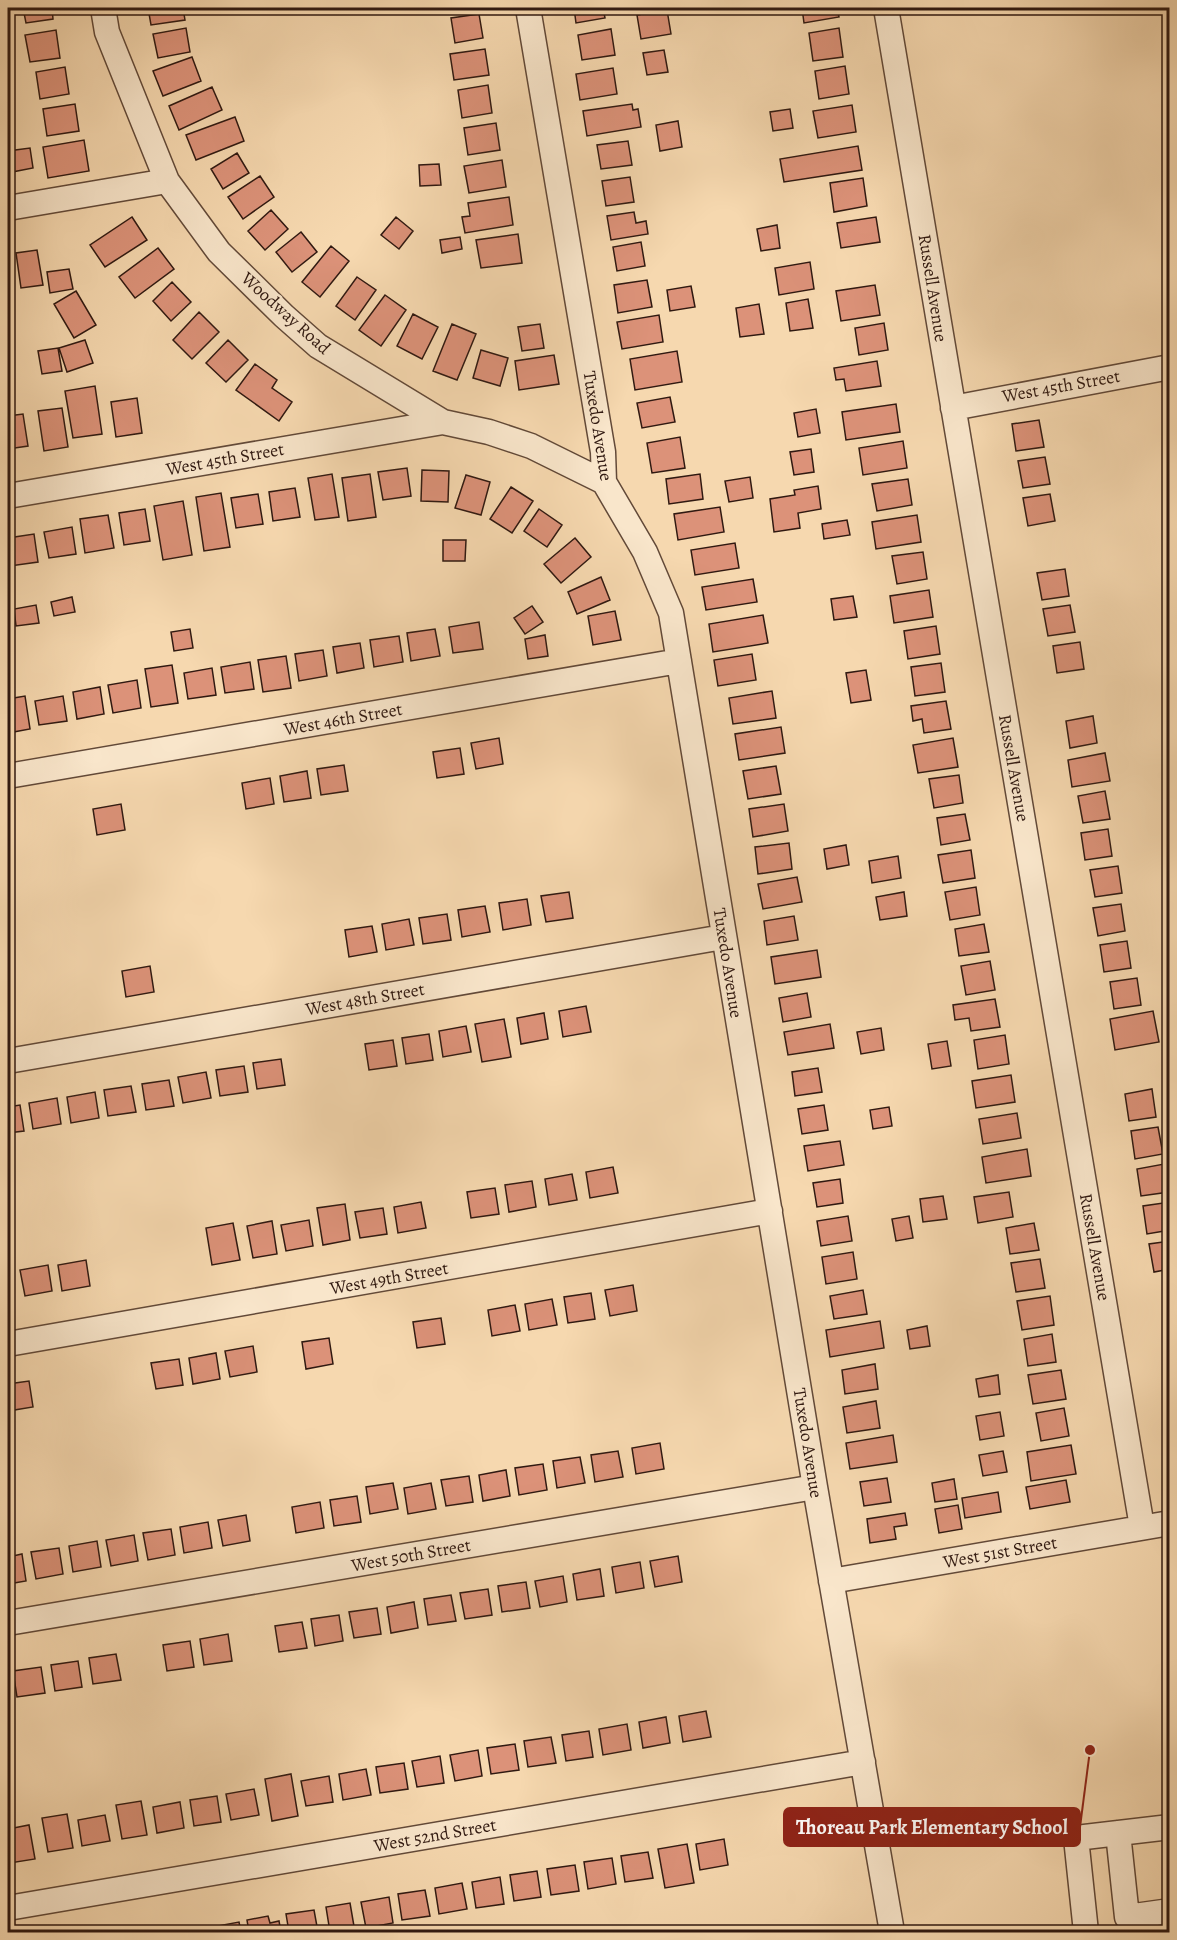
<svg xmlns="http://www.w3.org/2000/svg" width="1177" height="1940" viewBox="0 0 1177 1940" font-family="Alegreya,serif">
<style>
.building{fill:#dc9279;stroke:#301911;stroke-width:1.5}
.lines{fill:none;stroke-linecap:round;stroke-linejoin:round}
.minor-casing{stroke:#624938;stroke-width:27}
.minor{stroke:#f9e6cb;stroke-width:24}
.labels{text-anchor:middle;stroke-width:5;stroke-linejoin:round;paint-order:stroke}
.street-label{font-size:18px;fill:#301911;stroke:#f9e6cb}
.leader{fill:none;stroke:#8f2418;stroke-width:2}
.callout-dot{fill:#8f2418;stroke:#f9e6cb;stroke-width:2}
.callout{fill:#8f2418;stroke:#8f2418;stroke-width:2}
.callout-label{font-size:20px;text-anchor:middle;font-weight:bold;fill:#fff}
</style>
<rect width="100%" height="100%" fill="#f6d8af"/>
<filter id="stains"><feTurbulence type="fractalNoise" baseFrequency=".00333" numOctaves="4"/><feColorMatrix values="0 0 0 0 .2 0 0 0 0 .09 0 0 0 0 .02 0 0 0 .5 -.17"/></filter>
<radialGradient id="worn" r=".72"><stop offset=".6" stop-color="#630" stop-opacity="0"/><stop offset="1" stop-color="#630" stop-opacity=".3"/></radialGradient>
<path class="building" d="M23,8h29l1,11 -27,4z
M148,8h35l2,12 -34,5z
M574,8h29l2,10 -29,5z
M802,8h35l2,9 -35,6z
M667,10l4,24 -30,5 -4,-24z
M479,14l4,24 -28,5 -4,-25z
M186,28l4,24 -32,6 -5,-24z
M839,28l4,29 -30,4 -4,-28z
M611,29l4,26 -33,5 -4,-25z
M56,30l4,28 -30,4 -5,-27z
M485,49l4,26 -35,5 -4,-26z
M664,50l4,22 -21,3 -4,-22z
M192,57l9,24 -38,15 -10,-25z
M845,66l4,28 -30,5 -4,-28z
M65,67l4,27 -29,5 -4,-27z
M613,68l4,26 -37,6 -4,-26z
M488,85l4,28 -30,5 -4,-28z
M212,87l10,23 -43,20 -10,-24z
M75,104l4,27 -32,5 -4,-27z
M632,104l1,6 5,-1 3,18 -54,9 -4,-25z
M852,105l4,27 -38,6 -5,-27z
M790,109l3,19 -20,3 -3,-19z
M235,117l9,24 -48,19 -10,-25z
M678,121l4,26 -22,4 -4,-26z
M496,123l4,27 -32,5 -4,-27z
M84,140l5,31 -41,7 -5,-31z
M628,141l4,24 -31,4 -4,-24z
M858,146l4,24 -78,12 -4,-23z
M30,148l3,20 -21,4 -4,-21z
M237,153l12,20 -26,16 -12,-20z
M502,160l4,27 -37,6 -5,-27z
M439,164l2,21 -21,1 -1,-21z
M260,176l14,21 -31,22 -15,-22z
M630,177l4,25 -28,4 -4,-25z
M863,178l4,28 -33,6 -4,-29z
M509,197l4,28 -48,8 -3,-16 8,-1 -2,-13z
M271,210l17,19 -23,21 -17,-19z
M634,212l2,11 10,-2 2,13 -37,6 -4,-24z
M132,217l15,23 -42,27 -15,-22z
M396,217l17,14 -14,18 -18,-14z
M876,217l4,25 -39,6 -4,-25z
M777,225l3,23 -19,3 -4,-22z
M301,232l16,20 -25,20 -16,-20z
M518,234l4,29 -41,5 -5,-28z
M460,237l2,12 -20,4 -2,-13z
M641,242l4,24 -28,5 -4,-24z
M331,246l18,15 -29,36 -18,-15z
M158,248l16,21 -39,29 -16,-21z
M37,250l6,35 -22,3 -5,-35z
M810,262l4,27 -35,6 -4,-27z
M69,269l4,20 -23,4 -3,-21z
M357,277l19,13 -21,30 -19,-14z
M647,280l5,27 -34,6 -4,-28z
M172,282l19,20 -20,19 -18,-20z
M875,285l5,30 -39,6 -5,-30z
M691,286l4,21 -25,4 -3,-21z
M76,291l20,34 -22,13 -20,-34z
M385,295l21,15 -25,36 -22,-16z
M808,299l5,29 -23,3 -4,-28z
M759,304l5,30 -24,3 -4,-29z
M199,312l20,20 -27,27 -19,-19z
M413,314l25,13 -16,32 -25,-13z
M659,315l4,27 -41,7 -5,-27z
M884,323l4,27 -29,5 -4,-27z
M452,324l24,10 -19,46 -24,-9z
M540,324l4,24 -22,3 -4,-24z
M85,340l8,23 -26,9 -8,-24z
M228,340l20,20 -22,22 -20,-19z
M58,348l4,23 -20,3 -4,-23z
M481,350l27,8 -8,28 -27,-8z
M677,351l5,31 -47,8 -5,-31z
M554,355l5,29 -40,6 -4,-29z
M877,361l4,25 -35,5 -2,-12 -8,1 -2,-12z
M255,364l22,16 -5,8 20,14 -13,19 -43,-31z
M95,386l7,48 -29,4 -8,-47z
M670,397l5,25 -33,6 -5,-25z
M137,398l5,35 -26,4 -5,-35z
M896,404l4,28 -54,8 -4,-28z
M62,408l6,39 -24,4 -6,-40z
M816,409l4,24 -22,4 -4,-24z
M23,414l5,32 -20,3v-33z
M1039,420l5,27 -28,4 -4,-27z
M680,437l5,31 -33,5 -5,-30z
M903,441l4,27 -44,7 -4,-27z
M811,449l3,23 -20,3 -4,-23z
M1045,457l5,27 -27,4 -5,-27z
M407,468l4,28 -28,4 -5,-28z
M422,470l27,1 -1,31 -27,-1z
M332,474l7,43 -24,3 -7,-42z
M370,474l6,43 -28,4 -6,-43z
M700,474l3,25 -34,5 -3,-25z
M466,475l24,7 -9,33 -26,-7z
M750,477l3,21 -24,4 -4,-21z
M908,479l4,26 -35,6 -5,-27z
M818,486l3,23 -23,4 2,15 -26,4 -4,-33 25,-4 -1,-5z
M511,487l22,14 -21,32 -22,-14z
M295,488l5,29 -27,4 -4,-29z
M221,493l9,54 -26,4 -8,-54z
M258,494l5,30 -27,4 -5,-30z
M1050,494l5,27 -27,5 -5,-28z
M183,501l9,54 -29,5 -9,-54z
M720,507l4,25 -46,8 -4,-26z
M145,509l5,32 -26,4 -5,-32z
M539,509l23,16 -15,22 -23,-16z
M108,515l6,33 -29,5 -5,-34z
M917,515l4,27 -45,7 -4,-27z
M847,520l3,15 -26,4 -2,-15z
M72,527l4,27 -27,4 -5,-26z
M34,534l4,28 -28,4 -2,-28z
M575,538l16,19 -30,26 -17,-19z
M443,540h23l-1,21h-22z
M735,543l4,25 -44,7 -4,-25z
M923,552l4,27 -30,5 -5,-28z
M1065,569l4,27 -27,4 -5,-27z
M601,577l9,23 -33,14 -9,-22z
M753,579l4,23 -51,8 -4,-23z
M929,590l4,27 -39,6 -4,-27z
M853,596l4,21 -23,3 -3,-21z
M72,597l3,15 -21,4 -3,-14z
M36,605l3,18 -23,3 -2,-17z
M1070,605l5,27 -27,4 -5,-27z
M532,606l11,16 -18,12 -11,-16z
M615,611l6,29 -28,5 -5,-29z
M763,615l5,28 -55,9 -4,-28z
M479,622l4,27 -30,4 -4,-26z
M936,626l4,28 -32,5 -4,-28z
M190,629l3,19 -19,3 -3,-19z
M435,629l5,27 -29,5 -4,-28z
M545,635l3,21 -20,3 -3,-20z
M399,636l4,26 -29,5 -4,-27z
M1080,642l4,27 -27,4 -4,-27z
M360,643l4,25 -27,5 -4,-26z
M323,650l4,26 -28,5 -4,-27z
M752,654l4,26 -38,6 -4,-26z
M286,656l5,32 -28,4 -5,-32z
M250,662l4,27 -29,4 -4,-26z
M941,663l4,29 -30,4 -4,-29z
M172,665l6,38 -27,4 -6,-38z
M212,668l4,27 -28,4 -4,-26z
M866,670l5,30 -20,3 -5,-30z
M137,680l4,28 -28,5 -5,-28z
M100,687l4,27 -27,5 -4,-27z
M772,691l4,27 -43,6 -4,-26z
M25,696l5,33 -22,4v-34z
M63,696l4,25 -28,4 -4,-24z
M946,701l5,28 -27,4 -2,-14 -9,2 -2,-15z
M1093,716l4,27 -27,5 -4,-27z
M781,727l4,26 -46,7 -4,-26z
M499,738l4,26 -27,5 -5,-26z
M953,738l5,29 -40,6 -5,-28z
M460,748l4,26 -27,4 -4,-26z
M1105,753l5,28 -38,6 -4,-27z
M344,765l4,26 -27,4 -4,-26z
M776,766l5,28 -33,5 -5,-28z
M307,771l4,27 -27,4 -4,-26z
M959,775l4,28 -29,5 -5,-29z
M270,778l4,26 -28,5 -4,-26z
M1105,791l5,28 -27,4 -5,-27z
M121,804l4,26 -28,5 -4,-26z
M784,804l4,27 -35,6 -4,-28z
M965,814l5,26 -29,5 -4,-27z
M9,823l5,26 -6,1v-26z
M1108,829l4,27 -27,4 -4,-27z
M789,843l3,26 -34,5 -3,-27z
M846,845l3,20 -22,4 -3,-20z
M971,850l4,28 -32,5 -5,-28z
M898,856l3,22 -29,5 -3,-22z
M1118,866l4,27 -27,4 -5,-27z
M797,877l5,25 -39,7 -5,-25z
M976,887l4,28 -30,5 -5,-28z
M569,892l4,26 -27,4 -5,-26z
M904,892l3,24 -27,4 -4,-23z
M527,899l4,26 -28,5 -4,-27z
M1121,904l4,27 -27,5 -5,-28z
M485,906l5,26 -28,5 -4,-27z
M447,914l4,26 -28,4 -4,-26z
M794,916l4,24 -31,5 -3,-24z
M409,919l5,26 -28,5 -4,-26z
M984,924l5,28 -30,4 -4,-27z
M372,926l5,26 -28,5 -4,-27z
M1127,941l4,27 -27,4 -4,-27z
M817,950l4,27 -46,7 -4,-27z
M990,961l5,29 -29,5 -5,-29z
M150,966l4,26 -28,5 -4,-26z
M1137,978l4,27 -27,4 -4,-27z
M807,993l4,24 -28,5 -4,-24z
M995,999l5,28 -29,4 -2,-13 -14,2 -2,-15z
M586,1006l5,26 -28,5 -4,-26z
M1153,1011l6,31 -44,8 -5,-31z
M544,1013l4,26 -27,5 -4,-26z
M504,1019l7,38 -29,5 -7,-38z
M830,1024l4,24 -46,7 -4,-23z
M466,1026l5,26 -28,5 -4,-26z
M881,1028l3,22 -23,4 -4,-22z
M429,1034l4,26 -27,4 -4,-26z
M1005,1035l4,29 -31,5 -4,-29z
M393,1040l4,26 -28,4 -4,-26z
M947,1041l4,25 -19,3 -4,-25z
M281,1059l4,26 -28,4 -4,-26z
M244,1066l4,26 -28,4 -4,-26z
M818,1068l4,24 -27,4 -3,-24z
M206,1072l5,26 -28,5 -5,-26z
M1011,1075l4,27 -39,6 -4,-27z
M169,1080l5,26 -28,4 -4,-26z
M131,1086l5,26 -28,4 -4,-26z
M1152,1089l4,28 -27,4 -4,-27z
M95,1092l4,26 -28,5 -4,-26z
M57,1098l4,26 -28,5 -4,-26z
M20,1105l4,26 -16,2v-26z
M824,1105l4,25 -26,4 -4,-25z
M889,1107l3,19 -19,3 -3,-19z
M1017,1113l4,25 -38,6 -4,-25z
M1158,1127l5,27 -28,5 -4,-28z
M840,1141l4,24 -36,6 -4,-25z
M1027,1149l4,27 -45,7 -4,-26z
M1164,1164l5,28 -28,4 -4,-27z
M613,1167l5,26 -28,5 -4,-26z
M572,1174l5,26 -28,5 -4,-26z
M840,1179l3,24 -26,4 -4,-24z
M532,1181l4,26 -27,5 -4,-27z
M495,1188l4,26 -28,4 -4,-26z
M1009,1192l4,25 -35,6 -4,-26z
M943,1196l4,23 -24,3 -3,-23z
M421,1202l5,26 -28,5 -4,-26z
M1170,1202v28l-23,4 -4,-28z
M345,1204l5,36 -27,5 -6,-37z
M383,1208l4,26 -27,4 -5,-26z
M848,1216l4,25 -31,5 -4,-25z
M909,1216l4,22 -17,3 -4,-22z
M309,1220l4,26 -27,5 -5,-26z
M272,1221l5,33 -24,4 -6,-32z
M233,1223l7,37 -28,5 -6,-37z
M1034,1223l5,27 -29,4 -4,-26z
M1170,1241v28l-16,3 -5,-28z
M853,1252l4,27 -31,5 -4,-27z
M1040,1259l5,29 -29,4 -5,-29z
M86,1260l4,26 -28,5 -4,-26z
M48,1265l4,26 -27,5 -5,-26z
M633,1285l4,26 -27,5 -5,-26z
M863,1290l4,24 -33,5 -4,-23z
M591,1293l4,26 -27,4 -4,-26z
M1050,1296l4,29 -32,5 -5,-29z
M552,1299l5,26 -28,5 -4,-26z
M515,1305l5,26 -28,5 -4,-26z
M441,1318l4,26 -28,4 -4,-26z
M880,1321l4,27 -54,9 -4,-27z
M927,1326l3,20 -20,3 -3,-19z
M1052,1334l4,28 -28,4 -4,-27z
M329,1338l4,26 -27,5 -4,-27z
M253,1346l4,26 -27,5 -5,-26z
M216,1353l4,26 -27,5 -4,-26z
M179,1359l4,26 -27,4 -5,-26z
M875,1364l3,25 -33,5 -3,-24z
M1061,1370l5,29 -33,5 -5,-29z
M998,1375l2,19 -21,3 -3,-18z
M29,1381l4,26 -25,4v-27z
M876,1401l4,27 -33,5 -4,-26z
M1064,1408l5,28 -28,5 -5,-28z
M1000,1412l4,24 -24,4 -4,-24z
M893,1435l4,27 -47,7 -4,-26z
M660,1443l4,26 -28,5 -4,-26z
M1071,1445l5,29 -45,7 -4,-29z
M618,1451l5,26 -28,5 -4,-27z
M1003,1451l4,21 -24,4 -4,-21z
M580,1457l5,26 -28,5 -4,-27z
M543,1464l4,26 -28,5 -4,-27z
M506,1470l4,26 -27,5 -4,-26z
M469,1476l4,26 -27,4 -5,-26z
M887,1478l4,24 -27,4 -4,-24z
M954,1479l3,20 -22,3 -3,-19z
M1066,1480l4,22 -40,7 -4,-22z
M393,1483l5,26 -28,5 -4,-27z
M431,1483l5,26 -28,5 -4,-26z
M998,1492l3,20 -36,6 -3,-20z
M357,1496l4,26 -27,4 -4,-26z
M320,1502l4,26 -28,5 -4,-26z
M958,1505l4,24 -23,4 -4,-24z
M905,1513l2,12 -13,2 2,12 -26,4 -3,-24z
M246,1515l4,26 -27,5 -5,-26z
M208,1522l4,26 -28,5 -4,-26z
M171,1529l4,26 -27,5 -5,-27z
M134,1535l4,26 -27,5 -5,-26z
M97,1541l4,26 -28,5 -4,-26z
M59,1548l4,26 -27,5 -5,-27z
M22,1554l4,27 -18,3v-27z
M678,1556l4,26 -27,5 -5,-26z
M640,1562l4,26 -28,5 -4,-26z
M600,1569l4,27 -27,4 -4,-26z
M563,1576l4,26 -27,5 -5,-26z
M526,1582l4,26 -28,4 -4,-26z
M488,1589l4,26 -27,4 -5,-26z
M451,1595l5,26 -28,4 -4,-26z
M414,1602l4,26 -27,5 -4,-26z
M377,1608l4,26 -27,4 -5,-26z
M339,1615l4,26 -28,5 -4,-27z
M302,1622l5,26 -28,4 -4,-26z
M228,1634l4,27 -28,4 -4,-26z
M190,1641l4,26 -27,4 -4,-26z
M116,1654l5,26 -28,4 -4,-26z
M78,1661l4,26 -27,4 -4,-26z
M41,1667l4,26 -28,4 -4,-26z
M706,1711l5,26 -28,5 -4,-26z
M666,1717l4,26 -27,5 -4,-26z
M627,1724l4,26 -28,5 -4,-26z
M589,1731l4,26 -27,4 -4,-26z
M551,1737l5,26 -28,4 -4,-26z
M515,1744l4,26 -28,4 -4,-26z
M478,1750l4,26 -27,5 -5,-26z
M440,1756l4,27 -27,4 -5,-26z
M404,1763l4,26 -28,4 -4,-26z
M366,1769l5,26 -28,5 -4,-26z
M291,1774l7,42 -26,5 -7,-42z
M329,1776l4,26 -27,4 -5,-25z
M254,1789l5,26 -28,5 -5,-26z
M217,1796l4,26 -27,4 -4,-26z
M141,1801l6,34 -25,4 -6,-34z
M180,1802l4,26 -27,5 -4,-26z
M67,1814l6,34 -25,4 -6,-34z
M105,1815l5,26 -28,5 -4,-26z
M29,1825l6,34 -25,4 -2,-34z
M724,1839l4,26 -28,5 -4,-26z
M687,1844l7,39 -29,5 -7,-39z
M648,1852l5,26 -28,4 -4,-26z
M612,1858l4,26 -28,5 -4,-27z
M575,1865l4,26 -28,4 -4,-26z
M537,1871l4,26 -27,4 -4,-26z
M500,1877l4,27 -28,4 -4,-26z
M462,1883l5,26 -28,5 -4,-26z
M425,1890l5,26 -28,4 -4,-26z
M389,1897l4,26 -27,5 -5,-26z
M350,1903l5,29h-25l-4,-25z
M314,1910l4,22h-29l-3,-18z
M268,1916l2,7 9,-2 2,11h-32l-2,-12z
M239,1922l2,10h-28l-1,-5z"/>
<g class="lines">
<g class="minor-casing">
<path id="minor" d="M103,8l4,24 60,149 52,71 65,64 34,30 125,76 46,10 42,14 73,36
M528,8l75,444 1,30 41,70 26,61 144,874 77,445
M886,8l256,1519
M8,208l159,-27
M953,408l217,-41
M8,496l435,-74
M8,776l671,-115
M8,1061l715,-124
M8,1344l762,-133
M831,1581l339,-58
M8,1623l807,-136
M1118,1833l9,84 43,-6
M8,1908l855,-146
M1086,1932l-10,-94 94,-11"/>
</g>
<use href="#minor" class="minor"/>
</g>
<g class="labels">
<g class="street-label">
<text transform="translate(933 288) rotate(81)" y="6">Russell Avenue</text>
<text transform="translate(286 313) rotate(42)" y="6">Woodway Road</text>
<text transform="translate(1061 386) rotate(-10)" y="6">West 45th Street</text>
<text transform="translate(598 426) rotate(81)" y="6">Tuxedo Avenue</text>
<text transform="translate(225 459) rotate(-10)" y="6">West 45th Street</text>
<text transform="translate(343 719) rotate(-10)" y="6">West 46th Street</text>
<text transform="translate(1014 768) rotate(80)" y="6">Russell Avenue</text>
<text transform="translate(728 963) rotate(81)" y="6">Tuxedo Avenue</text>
<text transform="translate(365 999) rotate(-10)" y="6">West 48th Street</text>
<text transform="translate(1095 1247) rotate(80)" y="6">Russell Avenue</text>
<text transform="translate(389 1278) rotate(-10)" y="6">West 49th Street</text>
<text transform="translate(808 1443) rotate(81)" y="6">Tuxedo Avenue</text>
<text transform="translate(1000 1552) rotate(-10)" y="6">West 51st Street</text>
<text transform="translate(411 1555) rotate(-10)" y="6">West 50th Street</text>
<text transform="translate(435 1835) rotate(-10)" y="6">West 52nd Street</text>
</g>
</g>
<path class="leader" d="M1090 1750L1080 1827"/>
<circle class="callout-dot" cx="1090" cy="1750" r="6"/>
<rect class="callout" x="784" y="1808" width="296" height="38" rx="6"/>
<g class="callout-label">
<text x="932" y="1834">Thoreau Park Elementary School</text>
</g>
<rect width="1177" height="1940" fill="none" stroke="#f6d8af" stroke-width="30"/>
<rect x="9" y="9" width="1159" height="1922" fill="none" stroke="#301911" stroke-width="3"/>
<rect x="15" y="15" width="1147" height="1910" fill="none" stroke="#301911" stroke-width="1.5"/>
<rect width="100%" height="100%" filter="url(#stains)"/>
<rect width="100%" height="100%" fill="url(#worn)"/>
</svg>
